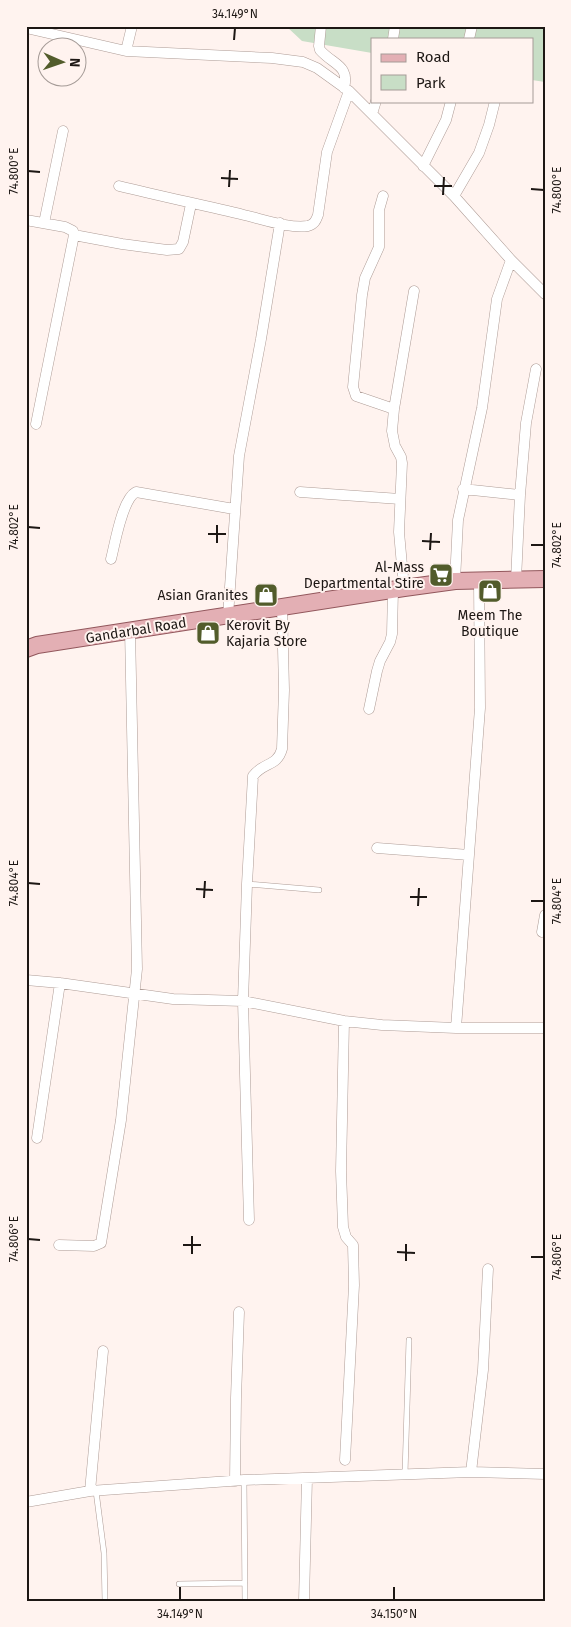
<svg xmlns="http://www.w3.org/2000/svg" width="571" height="1627" viewBox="0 0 571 1627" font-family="'Fira Sans',sans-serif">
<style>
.green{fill:#c8dec6}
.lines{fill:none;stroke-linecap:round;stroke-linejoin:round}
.service-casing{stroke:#ae9c96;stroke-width:6}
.minor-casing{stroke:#ae9c96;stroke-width:11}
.primary-casing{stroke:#92575c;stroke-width:18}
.service{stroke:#fff;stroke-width:5}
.minor{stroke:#fff;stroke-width:10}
.primary{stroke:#e3afb4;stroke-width:16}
.ticks{fill:none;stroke:#1d1714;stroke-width:2}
.labels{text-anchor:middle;stroke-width:4;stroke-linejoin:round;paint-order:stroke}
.poi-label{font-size:14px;fill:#1d1714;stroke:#fff3ef;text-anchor:end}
.street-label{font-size:14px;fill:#1d1714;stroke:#fff3ef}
.neatline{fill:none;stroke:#1d1714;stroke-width:2}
.ticks-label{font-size:12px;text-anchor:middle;fill:#1d1714}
</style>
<rect width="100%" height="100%" fill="#fff3ef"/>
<path class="green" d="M286,26h259v56l-13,-2v-41h-160v14l-70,-12z"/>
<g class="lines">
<g class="service-casing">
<path id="service" d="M247,884l72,6
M405,1474l4,-134
M244,1480l1,121
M96,1491l8,62 1,48
M179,1584l66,-1"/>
</g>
<g class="minor-casing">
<path id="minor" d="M321,26l-2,20 1,4c13,15 30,15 24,38
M26,28l100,23 146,7 31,4 14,6 32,23 105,105 57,64 34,34
M393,39l2,-13
M469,39l3,-13
M126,51l6,-25
M372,114l4,-13
M423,166l23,-46 5,-19
M119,186c41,10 83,19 125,29 18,4 46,14 64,11 7,-2 8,-6 10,-11l9,-63 22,-61
M383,196l-4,14v37l-14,31 -3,17 -9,92 3,9 38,13
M454,196l25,-43 10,-28 6,-24
M26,220l39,7 8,4 1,4 -38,189
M44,223l19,-92
M74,235l48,9 45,6 12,-1 4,-7 8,-38
M463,489l57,6 -4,85
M300,492l100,7
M520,495l6,-72 10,-54
M111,559c4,-15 11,-60 25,-67l98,17
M455,581l3,-61 24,-112 15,-109 14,-39
M404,588l-5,-56 3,-69 -1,-6 -6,-11 -3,-15 2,-22 20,-118
M228,616l11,-160 22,-117 19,-116
M369,709l8,-38 3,-10 10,-19 2,-8 1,-44
M377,848l92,7
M542,932l3,-17
M26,980l34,3 113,16 70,2 101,20 38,4 74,3h89
M344,1021l-3,150 2,56 3,10 7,8 1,40 -9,175
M456,1028l24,-320 -1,-127
M37,1138l23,-155
M249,1220l-6,-219 4,-117 6,-108c10,-14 24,-9 29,-27l2,-59 -2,-84
M59,1245l35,1 7,-3 20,-123 16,-151 -7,-339
M471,1472l12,-102 5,-101
M235,1481l1,-83 3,-86
M90,1491l13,-140
M26,1502l64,-11 154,-11 227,-8 74,2
M304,1601l3,-123"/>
</g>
<g class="primary-casing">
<path id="primary" d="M26,649l11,-4 367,-57 51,-7 90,-2"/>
</g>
<use href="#service" class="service"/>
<use href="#minor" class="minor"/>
<use href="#primary" class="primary"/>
</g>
<path class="ticks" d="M234,40l1,-12M28,171l12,1M221,178l17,1M434,186h18M229,187l1,-17M531,189l13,1M443,195l1,-18M28,527l12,1M208,534h18M422,541l18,1M217,543v-18M531,545h13M430,550l1,-17M28,883l12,1M196,889l17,1M410,897h17M204,898l1,-17M531,901h13M418,906l1,-18M28,1239l12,1M183,1245h18M397,1252l18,1M192,1254v-18M531,1257h13M406,1261v-17M180,1600v-13M394,1600v-13"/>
<defs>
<g id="supermarket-square" transform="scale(1.25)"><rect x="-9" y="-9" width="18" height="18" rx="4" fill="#525c2b" stroke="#fff3ef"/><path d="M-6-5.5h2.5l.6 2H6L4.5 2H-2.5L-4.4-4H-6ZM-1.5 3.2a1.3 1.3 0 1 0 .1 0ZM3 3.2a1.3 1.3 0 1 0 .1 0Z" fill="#fff"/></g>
<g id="shop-square" transform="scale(1.25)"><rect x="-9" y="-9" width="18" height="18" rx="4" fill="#525c2b" stroke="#fff3ef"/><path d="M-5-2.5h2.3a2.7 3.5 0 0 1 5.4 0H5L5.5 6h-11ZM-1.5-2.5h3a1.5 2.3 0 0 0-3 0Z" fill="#fff"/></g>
</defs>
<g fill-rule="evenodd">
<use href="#supermarket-square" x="441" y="575"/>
<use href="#shop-square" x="490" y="591"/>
<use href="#shop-square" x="266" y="595"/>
<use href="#shop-square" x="208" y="633"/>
</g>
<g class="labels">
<g class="poi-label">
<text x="424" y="572">Al-Mass<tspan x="424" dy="16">Departmental Stire</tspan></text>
<text x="248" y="600">Asian Granites</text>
<text x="490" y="620" text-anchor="middle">Meem The<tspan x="490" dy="16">Boutique</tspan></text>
<text x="226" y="630" text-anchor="start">Kerovit By<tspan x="226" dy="16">Kajaria Store</tspan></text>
</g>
<g class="street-label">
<text transform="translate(136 630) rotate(-9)" y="5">Gandarbal Road</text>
</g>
</g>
<rect width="571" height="1627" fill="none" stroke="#fff3ef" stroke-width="55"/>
<rect x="371" y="38" width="162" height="65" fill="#fff3ef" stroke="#a59b97"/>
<rect x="381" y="54" width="25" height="8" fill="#e3afb4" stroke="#a59b97"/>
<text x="416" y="62" font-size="15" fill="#1d1714">Road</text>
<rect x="381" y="75" width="25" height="15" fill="#c8dec6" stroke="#a59b97"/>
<text x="416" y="88" font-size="15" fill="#1d1714">Park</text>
<g transform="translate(62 62) rotate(92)"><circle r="24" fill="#fff3ef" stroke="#a59b97"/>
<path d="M0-4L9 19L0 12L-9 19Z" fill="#525c2b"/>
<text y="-8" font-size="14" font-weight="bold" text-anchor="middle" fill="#1d1714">N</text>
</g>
<rect x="28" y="28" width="516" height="1572" class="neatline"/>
<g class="ticks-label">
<text x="235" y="18">34.149°N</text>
<text transform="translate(14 171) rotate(-90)" y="4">74.800°E</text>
<text transform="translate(557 190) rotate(-90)" y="4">74.800°E</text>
<text transform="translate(14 527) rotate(-90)" y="4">74.802°E</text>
<text transform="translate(557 545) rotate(-90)" y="4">74.802°E</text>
<text transform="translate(14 883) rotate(-90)" y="4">74.804°E</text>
<text transform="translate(557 901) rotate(-90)" y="4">74.804°E</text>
<text transform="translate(14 1239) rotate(-90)" y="4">74.806°E</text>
<text transform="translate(557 1257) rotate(-90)" y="4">74.806°E</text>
<text x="180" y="1618">34.149°N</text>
<text x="394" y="1618">34.150°N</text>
</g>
</svg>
